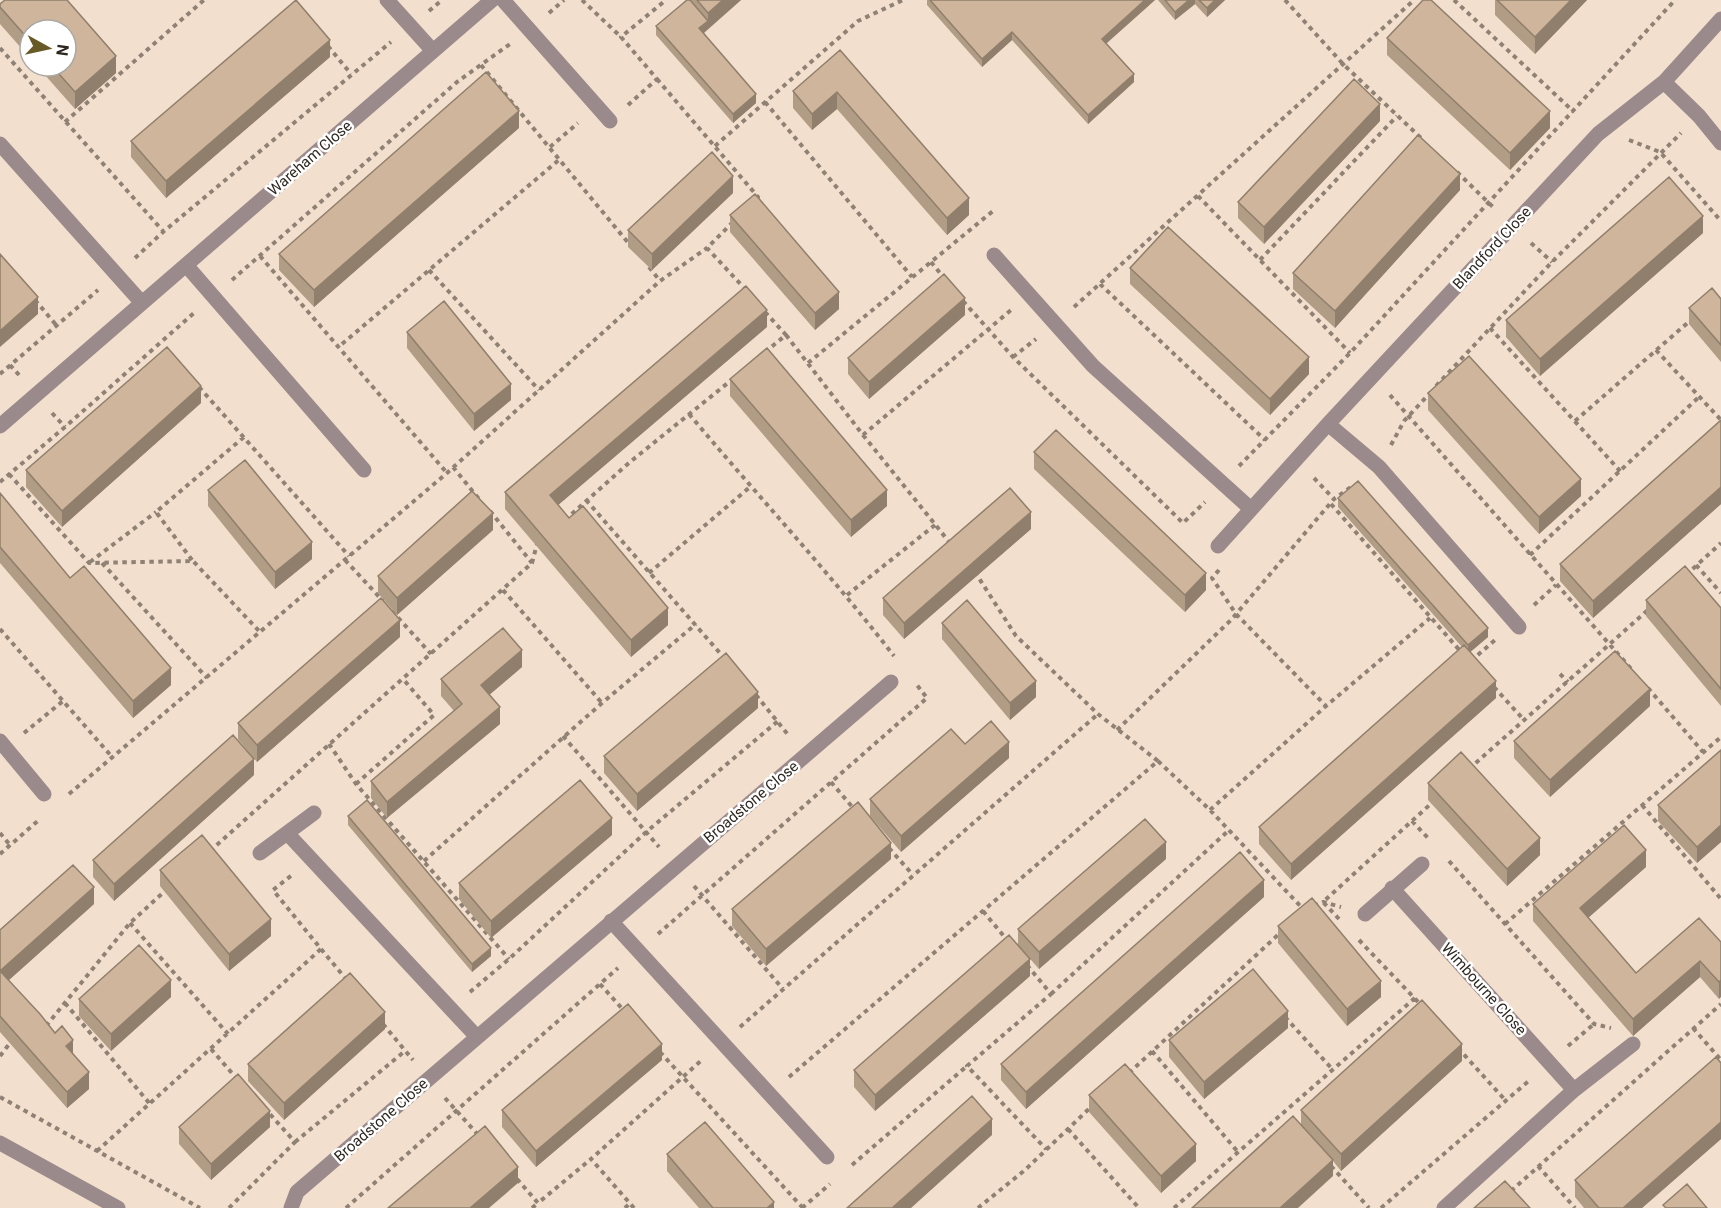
<svg xmlns="http://www.w3.org/2000/svg" width="1721" height="1208" viewBox="0 0 1721 1208" font-family="Roboto,sans-serif">
<style>
.lines{fill:none;stroke-linecap:round;stroke-linejoin:round}
.path{stroke:#8f8275;stroke-width:4;stroke-dasharray:4.5 4.5;stroke-linecap:butt}
.street{stroke:#9b8a8b;stroke-width:15}
.wall{fill:#b19c85}
.shaded-wall{fill:#907f6c}
.building{fill:#ceb59b;stroke:#907f6c;stroke-width:1.5}
.labels{text-anchor:middle;stroke-width:5;stroke-linejoin:round;paint-order:stroke}
.street-label{font-size:15px;fill:#2e2720;stroke:#fff}
</style>
<rect width="100%" height="100%" fill="#f3dfcd"/>
<g class="lines">
<path class="path" d="M582,0l39,37
M1285,0l58,64 78,74
M1454,0l120,112
M429,11l13,-11
M549,13l15,-13
M328,46l23,28
M0,48l163,183
M481,65l149,180
M657,79l101,118 -3,2
M765,102l147,175
M628,105l29,-26 -36,-42 45,-37
M65,122l139,-122
M1629,140l31,12 61,69
M715,146l143,-125 45,-21
M550,147l28,-24
M1457,172l38,37
M1198,196l152,157
M733,222l-26,26 39,42
M1531,243l21,19
M260,256l187,217
M135,258l28,-26 228,-190
M1260,260l137,-144
M931,262l14,17
M649,267l11,14
M429,270l110,120
M232,280l225,-198 53,-38
M1100,284l165,156
M35,300l22,26
M963,301l50,56 170,166 22,-21
M1074,307l340,-307
M765,312l21,23
M1490,328l131,144
M342,344l218,-185
M1656,350l65,70
M765,352l21,-17 77,100 148,-125
M1013,357l23,-18
M808,363l185,-152
M10,365l10,11
M0,374l98,-84
M1436,386l116,-124 129,-129
M199,387l150,169
M1390,395l243,276
M52,413l13,14
M689,414c68,81 140,158 205,242
M1575,421l117,-102
M863,435l87,108
M1391,445l13,-24 27,-29
M1239,466l111,-113 325,-353
M453,467l26,32
M9,474l80,89 104,-2 67,71
M1314,478l20,21
M0,482l65,-55 130,-115
M586,500l140,160
M1331,504l131,149
M490,511l42,52
M565,520l65,-58 104,-84
M1530,555l170,-159
M192,560l-36,-48 88,-75
M345,560l38,41
M90,562l66,-50
M102,563l105,115
M1696,565l25,28
M1219,570l-7,8 24,36 90,92
M649,573l101,-86
M1686,575l35,-32
M503,590l99,113
M847,595l88,-70
M1534,605l22,-20
M392,611l39,43
M0,629l113,129
M1471,661l24,-21
M1560,674l8,8
M1494,687l30,33
M1648,688l55,64
M756,695l33,41
M1117,730l114,-110 103,-121 17,-12
M24,733l39,-32
M563,736l96,111
M329,744l27,40 153,175
M1158,761l52,49 94,100
M1469,769l179,-159
M831,782l23,27
M356,784l78,-69 -31,-36
M69,794l378,-321 213,-192 47,-33
M1642,805l79,94
M1210,810l116,-104 104,-88
M1412,821l16,17
M0,833l10,12
M889,848l24,27
M210,851l322,-288 5,-19
M0,854l40,-35
M424,861l178,-158 94,-79
M1449,861l145,163 17,4
M694,886l89,103
M1314,906l9,-4 18,5
M983,911l24,29
M1339,919l-16,-17 112,-102
M130,923l98,111
M1505,924l216,-187
M658,934l269,-236 -10,-13
M1359,940l63,66
M321,949l25,30
M1027,965l24,29 -84,72 79,83
M600,984l26,29
M470,992l39,-33 136,-126 133,-112
M1051,994l177,-163
M65,1003l85,101
M1285,1017l48,53
M383,1024l30,36
M46,1026l84,-103 36,-33
M740,1027l358,-313
M1693,1028l28,32
M1568,1046l26,-22
M1458,1048l48,53
M211,1049l27,31
M1152,1051l86,101
M660,1052l142,155
M0,1056l10,-13
M1129,1073l151,-140
M789,1077l369,-316 -60,-47 -82,-78 -41,-64
M0,1097l200,111
M445,1098l35,39
M1068,1129l71,79
M295,1142l110,-91
M97,1151l224,-202 -48,-59 19,-15
M852,1165l115,-99
M1331,1166l38,42
M1538,1166l37,42
M517,1179l21,24 53,-44
M1511,1191l210,-187
M229,1208l66,-66 -27,-30
M346,1208l272,-240
M532,1208l6,-5
M625,1208l5,-5
M634,1208l-43,-49 112,-100
M802,1208l28,-24
M978,1208l47,-38 67,-64
M1174,1208l241,-210
M1381,1208l150,-129"/>
<path class="street" d="M387,0l46,51
M503,0l107,121
M1664,82l35,34 22,27
M0,144l142,159
M994,255l99,111 158,143
M186,265l178,205
M1328,424l51,43 140,160
M0,426l492,-426
M1218,546l110,-122 270,-290 66,-52 57,-63
M0,741l44,53
M287,833l190,204
M260,853l54,-40
M1392,888l182,202
M1365,914l57,-50
M611,921l216,236
M0,1143l118,65
M291,1208l6,-16 594,-510
M1444,1208l130,-118 59,-46"/>
</g>
<path class="wall" d="M687,0h54l-37,33 52,70 -23,20 -77,-88v-9z
M927,0h228l-49,44 28,38 -46,42 -76,-84 -30,27 -55,-62z
M1158,0h67l-18,17 -12,-13 -20,16z
M1495,0h92l-52,54 -40,-39z
M0,4l116,69 -41,36 -38,-43h29l-36,-36v28l-30,-34z
M1387,38l163,90 -40,42 -123,-115z
M840,50l129,165 -22,20 -110,-126 -25,21 -19,-22v-17z
M330,57l-164,141 -35,-41v-16z
M1380,121l-116,123 -26,-26v-16z
M519,128l-205,179 -35,-37v-16z
M1460,190l-125,138 -42,-39v-16z
M733,193l-81,77 -24,-23v-17z
M730,215l109,94 -24,21 -85,-98z
M1703,233l-163,143 -34,-39v-17z
M1130,268l179,106 -39,41 -140,-131z
M1721,299v63l-32,-38v-16z
M965,315l-96,84 -21,-25v-16z
M767,327l-209,178 110,120 -37,32 -126,-148v-17z
M407,332l104,68 -37,31 -67,-83z
M730,379l157,127 -36,31 -121,-141z
M1428,393l153,103 -42,38 -111,-124z
M201,403l-139,124 -36,-40v-17z
M1721,420v84l-128,114 -33,-37v-17z
M1034,452l172,138 -21,22 -151,-143z
M208,490l104,69 -37,30 -67,-83z
M0,493l70,85 101,107 -38,33 -133,-155z
M1338,498l150,139 -18,15 26,46 -205,182 -32,-36v-17l203,-180 -124,-140z
M1031,529l-127,110 -21,-24v-17z
M493,530l-96,85 -19,-22v-17z
M1646,600l75,8v98l-75,-90z
M942,623l94,74 -26,23 -68,-81z
M400,637l-143,125 -19,-23v-16z
M522,667l-33,28 11,29 -113,94 -16,-20v-17l83,-70 -13,-15v-17z
M1650,706l-100,91 -36,-39v-17z
M758,708l-121,103 -33,-38v-17z
M965,744l44,14 -108,94 -31,-36v-17z
M1721,750v92l-24,21 -39,-42v-16z
M254,775l-140,126 -21,-24v-17z
M1428,783l112,72 -33,31 -79,-86z
M348,816l143,140 -19,16 -124,-147z
M612,835l-121,103 -32,-39v-16z
M891,859l-125,107 -34,-40v-17z
M1166,859l-127,110 -21,-24v-16z
M1646,867l-58,51 48,55 85,-31 -2,57 -19,-22 -67,59 -100,-115v-17z
M160,870l111,66 -42,35 -69,-85z
M1264,897l-238,212 -25,-29v-16z
M94,904l-85,76 64,75 16,34 -22,19 -67,-76v-102z
M1278,926l103,71 -34,29 -69,-83z
M1030,976l-155,135 -21,-24v-17z
M171,997l-60,54 -32,-35v-17z
M1288,1028l-84,71 -35,-42v-17z
M385,1029l-101,91 -36,-39v-17z
M662,1060l-126,107 -34,-40v-17z
M1462,1061l-121,110 -8,-10v15l-32,-51v-15z
M1721,1063v76l-79,69h-58l-9,-11v-17z
M1089,1095l107,66 -35,32 -72,-81z
M179,1127h91l-59,53 -32,-36z
M667,1154l107,54h-75l-32,-37z"/>
<path class="shaded-wall" d="M723,0h18l-42,37v-9l9,-7v-8z
M1145,0h10l-53,47v-8z
M1189,0h6v4l-20,16v-8z
M1215,0h10l-18,17v-9z
M1571,0h16l-52,54v-17z
M1012,32v8l-30,27v-8z
M330,40v17l-164,141v-17z
M116,56v17l-41,36v-17z
M1134,74v8l-46,42v-9z
M837,92v17l-25,21v-16z
M756,94v9l-23,20v-9z
M1380,104v17l-116,123v-17z
M519,111v17l-205,179v-17z
M1550,111v17l-40,42v-17z
M1460,174v16l-125,138v-17z
M733,176v17l-81,77v-16z
M969,198v17l-22,20v-17z
M1703,216v17l-163,143v-17z
M839,292v17l-24,21v-17z
M38,297v17l-38,33v-16z
M965,298v17l-96,84v-17z
M767,310v17l-217,185v-17z
M1309,357v17l-39,41v-16z
M511,384v16l-37,31v-17z
M201,386v17l-139,124v-16z
M1581,479v17l-42,38v-17z
M1721,487v17l-128,114v-17z
M887,490v16l-36,31v-17z
M1031,512v17l-127,110v-16z
M493,513v17l-96,85v-17z
M312,542v17l-37,30v-17z
M1206,573v17l-21,22v-17z
M668,608v17l-37,32v-17z
M400,620v17l-143,125v-17z
M1488,628v9l-20,17v-9z
M522,650v17l-41,35v-17z
M171,668v17l-38,33v-17z
M1036,681v16l-26,23v-17z
M1496,681v17l-205,182v-16z
M1650,689v17l-100,91v-17z
M758,692v16l-121,103v-17z
M500,707v17l-113,94v-16z
M1009,742v16l-108,94v-16z
M254,759v16l-140,126v-17z
M612,818v17l-121,103v-17z
M1721,825v17l-24,21v-16z
M1540,838v17l-33,31v-17z
M1166,842v17l-127,110v-17z
M891,843v16l-125,107v-17z
M1646,850v17l-66,58v-17z
M1264,880v17l-238,212v-17z
M94,887v17l-94,84v-17z
M271,919v17l-42,35v-17z
M491,948v8l-19,16v-8z
M1030,959v17l-155,135v-16z
M1700,961v16l-67,59v-17z
M171,980v17l-60,54v-17z
M1721,980v17l-2,2v-17z
M1381,981v16l-34,29v-17z
M1288,1011v17l-84,71v-17z
M385,1012v17l-101,91v-17z
M73,1040v16l-7,-10z
M662,1044v16l-126,107v-16z
M1462,1044v17l-121,110v-17z
M89,1072v17l-22,19v-16z
M270,1111v16l-59,53v-16z
M992,1119v16l-81,73h-19z
M1721,1122v17l-79,69h-19z
M1196,1144v17l-35,32v-17z
M1333,1160v16l-35,32h-18z
M518,1167v16l-29,25h-19z
M774,1202v6h-7z"/>
<path class="building" d="M5,0h62l49,56 -41,36 -23,-26h14v-36h-36v11l-30,-34v-3z
M296,0l34,40 -164,141 -35,-40z
M687,0h3l18,21 -9,7 57,66 -23,20 -77,-88z
M697,0h26l-15,13z
M930,0h215l-43,39 32,35 -46,41 -76,-83 -30,27z
M1165,0h24l-14,12z
M1199,0h16l-8,8z
M1423,0h8l119,111 -40,42 -123,-115z
M1497,0h74l-36,37z
M840,50l129,148 -22,20 -110,-126 -25,22 -19,-23z
M486,72l33,39 -205,179 -35,-36z
M1354,79l26,25 -116,123 -26,-25z
M1418,135l42,39 -125,137 -42,-38z
M712,152l21,24 -81,78 -24,-24z
M1669,177l34,39 -163,143 -34,-39z
M755,194l84,98 -24,21 -85,-98z
M1168,227l141,130 -39,42 -140,-131z
M0,254l38,43 -38,34z
M944,274l21,24 -96,84 -21,-24z
M746,286l21,24 -217,185 19,23 14,-12 85,102 -37,32 -126,-148z
M1712,288l9,11v46l-32,-37z
M444,301l67,83 -37,30 -67,-82z
M167,347l34,39 -139,125 -36,-41z
M767,348l120,142 -36,30 -121,-141z
M1469,356l112,123 -42,38 -111,-124z
M1721,420v67l-128,114 -33,-37z
M1056,430l150,143 -21,22 -151,-143z
M245,460l67,82 -37,30 -67,-82z
M1358,481l130,147 -20,17 -130,-147z
M1010,488l21,24 -127,111 -21,-25z
M472,491l21,22 -96,85 -19,-22z
M0,493l70,85 14,-12 87,102 -38,33 -133,-154z
M1685,566l36,42v81l-75,-89z
M381,598l19,22 -143,125 -19,-22z
M967,600l69,81 -26,22 -68,-80z
M503,628l19,22 -41,35 19,22 -113,95 -16,-21 91,-77 -21,-25z
M1464,645l32,36 -205,183 -32,-37z
M1615,651l35,38 -100,91 -36,-39z
M726,653l32,39 -121,102 -33,-38z
M991,721l18,21 -108,94 -31,-37 81,-70 14,15z
M233,735l21,24 -140,125 -21,-24z
M1721,750v75l-24,22 -39,-42z
M1461,752l79,86 -33,31 -79,-86z
M580,780l32,38 -121,103 -32,-38z
M367,800l124,148 -19,16 -124,-148z
M858,802l33,41 -125,106 -34,-40z
M1145,819l21,23 -127,110 -21,-23z
M1624,825l22,25 -66,58 56,65 63,-55 22,24v38l-2,2 -19,-21 -67,58 -100,-115z
M202,835l69,84 -42,35 -69,-84z
M1240,852l24,28 -238,212 -25,-28z
M73,865l21,22 -94,84 40,43 15,19 7,-7 11,14 -7,6 23,26 -22,20 -67,-76v-86z
M1312,898l69,83 -34,28 -69,-83z
M1009,935l21,24 -155,136 -21,-25z
M139,945l32,35 -60,54 -32,-35z
M1253,969l35,42 -84,71 -35,-42z
M350,973l35,39 -101,91 -36,-39z
M1422,1000l40,44 -121,110 -40,-44z
M628,1004l34,40 -126,107 -34,-41z
M1716,1057l5,6v59l-98,86h-24l-24,-28z
M1125,1064l71,80 -35,32 -72,-81z
M238,1074l32,37 -59,53 -32,-37z
M972,1096l20,23 -100,89h-45z
M1293,1116l40,44 -53,48h-88z
M705,1122l69,80 -7,6h-54l-46,-54z
M485,1126l33,41 -48,41h-82z
M1505,1181l25,27h-56z
M1687,1184l20,24h-41l-3,-3z"/>
<g class="labels">
<g class="street-label">
<text transform="translate(310 158) rotate(-41)" y="5">Wareham Close</text>
<text transform="translate(1492 248) rotate(-47)" y="5">Blandford Close</text>
<text transform="translate(751 802) rotate(-40)" y="5">Broadstone Close</text>
<text transform="translate(1484 989) rotate(48)" y="5">Wimbourne Close</text>
<text transform="translate(381 1120) rotate(-41)" y="5">Broadstone Close</text>
</g>
</g>
<g transform="translate(48 48) rotate(98)"><circle r="28" fill="#ffffff" stroke="#aba9a6" stroke-width="1.5"/>
<path d="M0-4.5L10 22L0 15L-10 22Z" fill="#675a27"/>
<text y="-9" font-size="16" font-weight="bold" text-anchor="middle" fill="#2e2720">N</text>
</g>
</svg>
